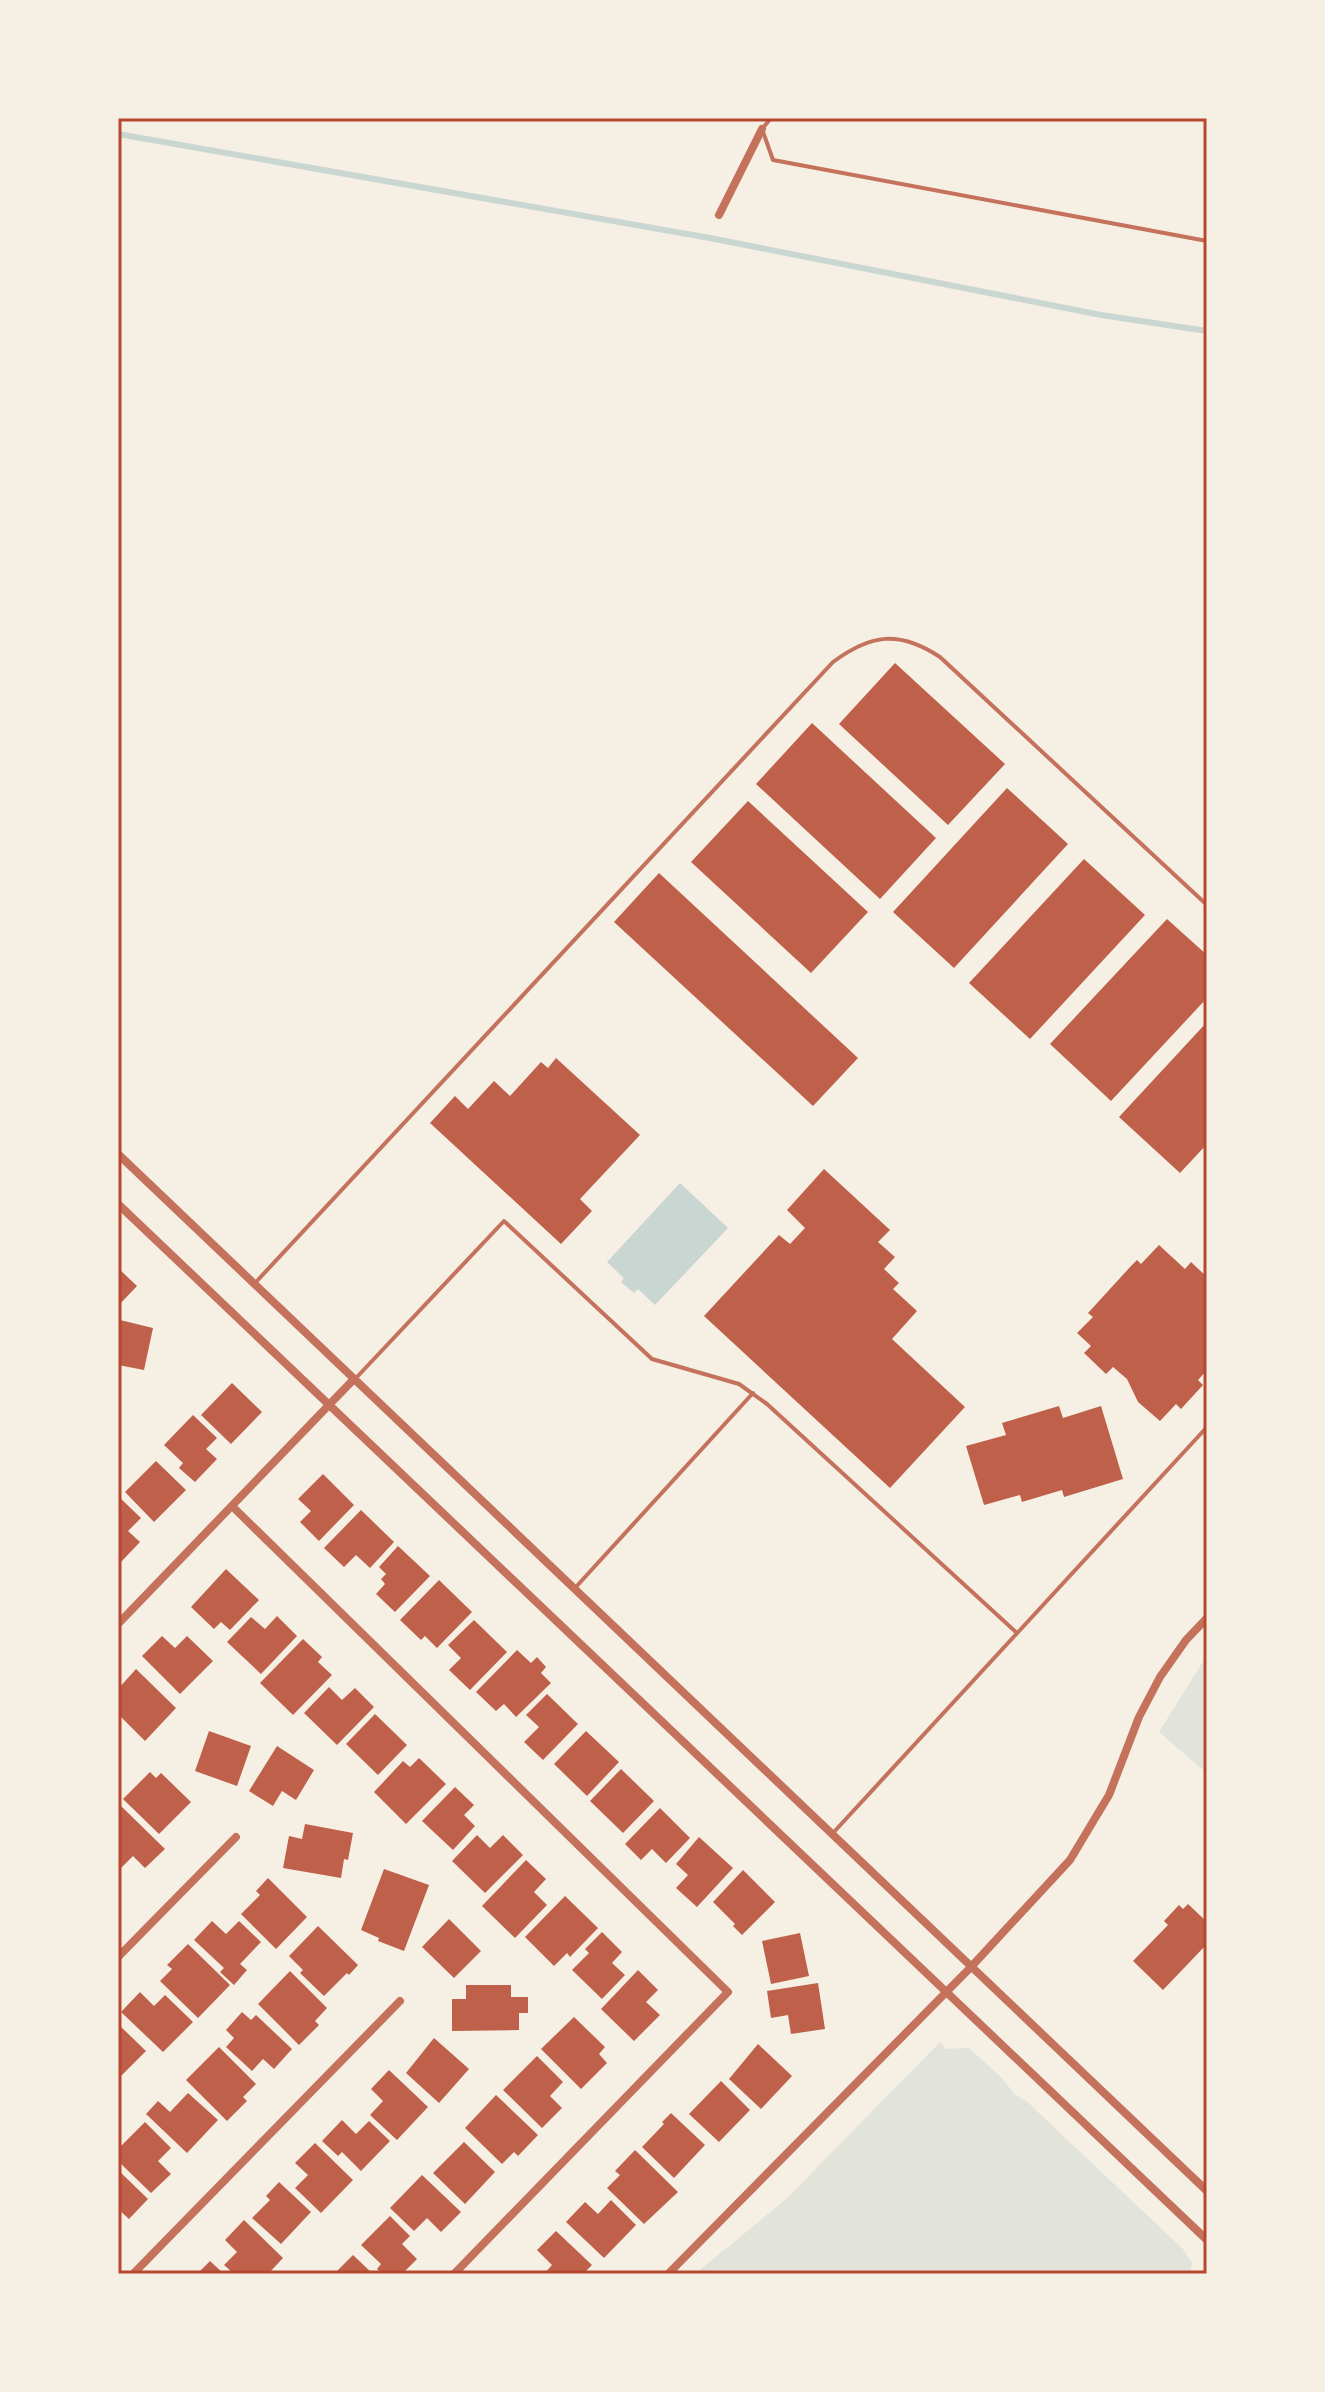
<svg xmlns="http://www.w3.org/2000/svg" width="1325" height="2392" viewBox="0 0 1325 2392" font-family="Rubik,sans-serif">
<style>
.green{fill:#e2e4dc}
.water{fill:#c9d6d2}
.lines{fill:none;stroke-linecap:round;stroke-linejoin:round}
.stream{stroke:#c9d6d2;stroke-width:6}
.building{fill:#bf614a}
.service{stroke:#c5725c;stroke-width:4}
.minor{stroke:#c5725c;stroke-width:8}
.neatline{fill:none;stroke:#b5482f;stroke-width:3}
</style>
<rect width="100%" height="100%" fill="#f6efe4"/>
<path class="green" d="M1207,1655v118l-48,-41z
M941,2041l4,8 24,-1 34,31 11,15 14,8 12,12 143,135 9,14 -2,11h-495l91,-75z"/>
<path class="water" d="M680,1183l48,45 -73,77 -17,-16 -4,4 -13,-11 3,-4 -17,-16z"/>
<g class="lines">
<path class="stream" d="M118,134l592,104 391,77 106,16"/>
</g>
<path class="building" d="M895,663l110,101 -57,61 -109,-101z
M812,723l124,115 -56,61 -124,-115z
M1007,788l61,56 -114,124 -61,-56z
M748,801l120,111 -57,61 -120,-111z
M1084,859l61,56 -115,124 -61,-56z
M659,873l199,185 -45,48 -199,-184z
M1167,919l40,36v43l-96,103 -61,-57z
M1207,1022v122l-27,29 -61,-56z
M556,1058l84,77 -60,64 12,12 -31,33 -131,-121 25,-27 13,13 26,-28 16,15 31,-34 7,6z
M824,1169l66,61 -12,12 17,15 -11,12 15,14 -6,6 24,22 -25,28 73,68 -75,81 -186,-172 75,-81 11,9 15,-16 -18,-18z
M1159,1245l26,24 6,-7 16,15v93l-9,10 5,5 -22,24 -5,-5 -16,17 -22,-19 -11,-23 -14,-12 -7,7 -22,-21 7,-7 -14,-13 16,-16 -5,-4 43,-47 6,-6 4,4z
M118,1268l19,18 -19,20z
M120,1320l33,8 -9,42 -26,-5z
M232,1383l30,29 -31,32 -30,-29z
M1059,1406l4,12 38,-12 22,73 -59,18 -2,-7 -40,12 -2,-7 -36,10 -18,-59 40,-11 -4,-12z
M193,1415l24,23 -11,11 11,10 -22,23 -16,-14 4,-5 -19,-18z
M156,1461l30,29 -32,32 -29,-30z
M323,1474l31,31 -35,36 -19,-19 11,-11 -13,-12z
M118,1496l23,22 -13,13 12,11 -19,20 -3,-2z
M361,1510l33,32 -24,26 -14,-13 -12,12 -20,-19z
M398,1546l32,30 -35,36 -19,-18 9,-10 -4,-5 5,-5 -7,-7z
M226,1569l33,31 -29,30 -9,-8 -7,7 -23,-22z
M439,1580l33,32 -35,36 -12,-12 -4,4 -21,-20z
M277,1616l20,20 -36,38 -34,-32 24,-25 14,12z
M474,1620l33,32 -37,38 -21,-20 12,-12 -13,-13z
M162,1636l13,12 12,-12 26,25 -33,33 -38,-38z
M303,1639l19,18 -4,5 14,13 -39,40 -33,-32z
M517,1650l14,13 6,-6 9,10 -5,6 10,10 -35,34 -12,-13 -8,7 -20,-19z
M136,1669l40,39 -31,33 -27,-27 2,-10 -2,-2v-13z
M329,1687l13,13 13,-12 19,19 -37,38 -33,-32z
M547,1694l31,30 -35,36 -19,-18 15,-15 -13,-12z
M375,1714l32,31 -29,30 -32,-31z
M209,1731l42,15 -14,40 -42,-15z
M586,1731l33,31 -32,34 -33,-32z
M277,1746l37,24 -18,30 -14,-9 -9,15 -24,-15z
M419,1758l27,26 -40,40 -32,-32 29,-31 7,6z
M621,1769l33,32 -31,32 -33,-32z
M150,1772l6,6 5,-5 30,29 -32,32 -36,-35z
M455,1787l19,18 -10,10 11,11 -22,24 -31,-29z
M121,1806l44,43 -20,19 -12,-12 -13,13 -2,-1v-59z
M660,1808l30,30 -24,25 -14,-14 -11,11 -16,-16z
M305,1824l48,9 -5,27 -4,-1 -3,19 -58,-10 6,-32 13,3z
M477,1835l13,13 13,-13 20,20 -38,38 -33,-32z
M699,1837l34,31 -36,39 -21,-19 12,-13 -12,-11z
M526,1860l20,19 -12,13 13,13 -32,33 -33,-32z
M384,1869l45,16 -25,66 -26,-10 1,-3 -18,-8z
M743,1870l32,32 -33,33 -9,-9 2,-2 -22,-22z
M268,1878l39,39 -31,32 -35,-35 19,-19 -4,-4z
M565,1896l33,32 -28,29 -3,-4 -13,13 -29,-29z
M1188,1904l19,18v22l-44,46 -30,-29 35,-36 -4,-4 15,-16 4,4z
M449,1919l32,32 -27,27 -32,-31z
M212,1921l14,13 13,-13 22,21 -21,22 7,6 -13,15 -14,-13 4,-4 -30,-28z
M318,1926l40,39 -9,10 -2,-2 -23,23 -24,-23 3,-3 -14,-14z
M602,1932l20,20 -10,11 13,12 -23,24 -30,-29 17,-17 -4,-4z
M800,1933l9,43 -38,8 -9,-43z
M188,1944l42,41 -32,33 -38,-37 12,-12 -5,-4z
M638,1970l20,20 -12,12 14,13 -26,26 -33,-32z
M290,1971l37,37 -12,13 4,4 -20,20 -41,-41z
M818,1983l7,46 -34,5 -3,-19 -17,3 -4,-27z
M466,1985h45v12h17v16h-9v17l-67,1v-32h14z
M140,1992l14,14 11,-11 28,27 -30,30 -42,-40z
M242,2012l9,8 5,-5 36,34 -18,20 -11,-10 -11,12 -26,-24 8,-9 -8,-8z
M574,2017l31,30 -6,7 8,9 -26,26 -40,-40z
M118,2024l28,27 -28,28z
M434,2038l35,31 -30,34 -33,-30z
M758,2044l34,32 -31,33 -32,-30z
M219,2047l37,37 -13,13 4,4 -20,20 -41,-41z
M537,2056l26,26 -13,14 12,12 -20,20 -39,-38z
M389,2070l39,37 -31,33 -27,-25 13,-14 -12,-12z
M721,2081l29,29 -31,32 -30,-28z
M188,2093l30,27 -31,33 -41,-39 12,-13 12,11z
M496,2095l42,40 -20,21 -4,-4 -12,12 -37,-36z
M671,2113l34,32 -31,33 -32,-31 22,-23 -2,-2z
M342,2120l14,14 13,-13 21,20 -29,30 -19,-19 -4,4 -16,-15z
M145,2122l26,26 -13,13 13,13 -20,19 -33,-32v-12z
M464,2142l31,30 -30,32 -32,-31z
M315,2143l38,37 -32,33 -26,-25 13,-13 -13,-12z
M635,2150l43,42 -34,32 -37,-36 13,-13 -5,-4z
M118,2170l30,29 -19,20 -11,-10z
M422,2175l39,37 -20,20 -14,-14 -13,13 -24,-23z
M279,2182l32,30 -30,32 -29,-26 18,-18 -4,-4z
M611,2200l25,25 -32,33 -38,-36 19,-20 13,12z
M390,2216l20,20 -8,8 15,15 -15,15h-20l-5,-5 4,-5 -20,-19z
M244,2220l39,38 -15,16h-34l-10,-9 13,-13 -12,-12z
M556,2231l36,34 -9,9h-39l8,-9 -15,-15z
M353,2255l20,19h-39z
M210,2261l14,13h-27z"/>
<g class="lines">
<path class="service" d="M771,118l-9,11 11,31 434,81
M256,1282l577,-620c38,-28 66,-32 107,-5l267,248
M356,1378l148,-157 148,138 87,25 28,20 250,229
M575,1588l178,-195
M833,1833l374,-406"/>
<path class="minor" d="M719,215l43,-86
M118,1154l1089,1037
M118,1204l1089,1036
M233,1507l495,485 -274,282
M118,1624l236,-245
M118,1957l118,-120
M133,2274l267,-273
M668,2274l303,-307 99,-107 39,-65 30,-78 21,-40 26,-37 21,-22"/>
</g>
<rect width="1325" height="2392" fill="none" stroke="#f6efe4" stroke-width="240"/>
<rect x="120" y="120" width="1085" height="2152" class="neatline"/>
</svg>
